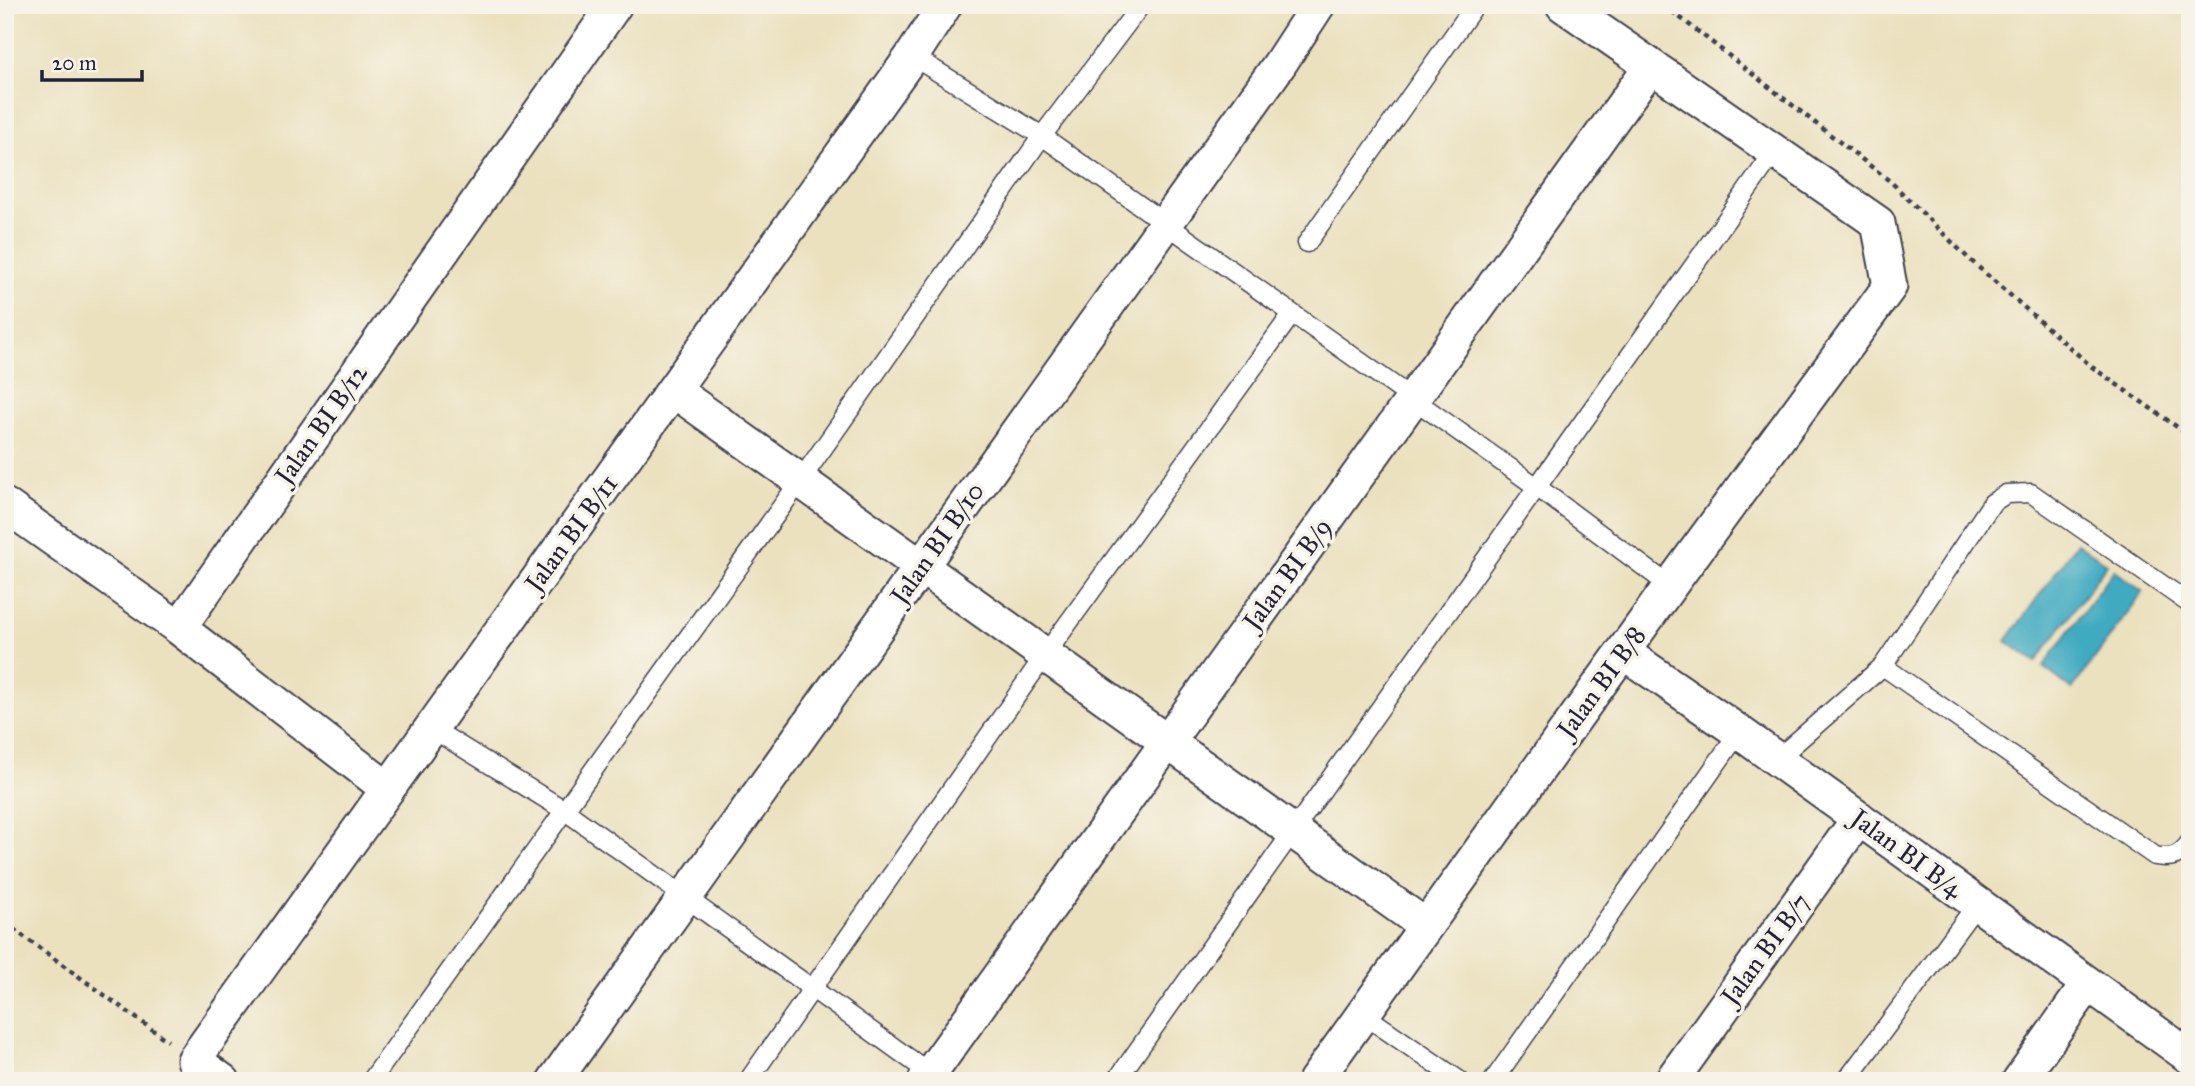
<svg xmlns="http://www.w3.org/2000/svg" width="2195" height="1086" viewBox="0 0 2195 1086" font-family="'IM FELL Great Primer',serif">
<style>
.water{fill:#41aac1;stroke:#32667e;stroke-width:2}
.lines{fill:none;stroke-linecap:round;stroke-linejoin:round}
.service-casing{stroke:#403f4f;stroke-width:21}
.minor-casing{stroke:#403f4f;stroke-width:37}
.path{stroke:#403f4f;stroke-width:4.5;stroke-dasharray:5 5;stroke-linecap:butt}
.service{stroke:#fff;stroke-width:18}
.minor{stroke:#fff;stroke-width:33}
.labels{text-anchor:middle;stroke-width:7;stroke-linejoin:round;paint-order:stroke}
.street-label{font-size:26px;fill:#22223b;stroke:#f7f3e8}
</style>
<rect width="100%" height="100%" fill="#f7f3e8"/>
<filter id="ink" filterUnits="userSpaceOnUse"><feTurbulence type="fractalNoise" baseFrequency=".0143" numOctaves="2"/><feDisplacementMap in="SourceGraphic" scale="14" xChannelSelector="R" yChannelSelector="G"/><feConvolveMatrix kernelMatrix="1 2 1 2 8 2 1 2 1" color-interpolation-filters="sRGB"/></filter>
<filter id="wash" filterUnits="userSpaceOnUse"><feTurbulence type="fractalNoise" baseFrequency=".00686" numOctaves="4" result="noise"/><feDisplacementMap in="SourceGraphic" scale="28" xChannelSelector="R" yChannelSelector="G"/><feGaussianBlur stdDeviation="1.57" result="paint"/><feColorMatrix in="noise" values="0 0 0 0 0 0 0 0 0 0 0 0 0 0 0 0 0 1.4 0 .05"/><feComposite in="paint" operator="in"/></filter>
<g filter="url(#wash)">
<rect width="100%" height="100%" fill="#ebe1bf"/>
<path class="water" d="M2077,543l30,21 -71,98 -30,-21z
M2114,570l29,22 -71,97 -29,-22z"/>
</g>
<g filter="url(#ink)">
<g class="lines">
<g class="service-casing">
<path id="service" d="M912,56l130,80 495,351 133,99
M1307,243l168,-238
M1883,666l272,190c17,3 25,0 35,-14
M431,728l133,82 371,267
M1777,759l106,-93 109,-163 14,-9 25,-1 159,111
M1363,1014l97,67
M371,1081l429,-600 242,-345 99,-131
M748,1081l297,-426 247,-341
M1116,1081l659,-930
M1493,1081l246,-349
M1846,1081l131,-177"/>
</g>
<g class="minor-casing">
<path id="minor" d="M673,390l753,536
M5,505l174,123 209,161
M179,628l436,-623
M1623,652l116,80 451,325
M223,1081l-29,-21 718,-1004 33,-51
M554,1081l725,-1016 39,-60
M925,1081l725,-1014
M1315,1081l355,-495 220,-300 -12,-63 -315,-218
M1671,1081l188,-263
M2019,1081l69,-97"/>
</g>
<path class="path" d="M1664,5l227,177 77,76 124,109 98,69
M5,923l163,118"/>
<use href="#service" class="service"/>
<use href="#minor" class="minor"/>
</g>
</g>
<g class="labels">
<g class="street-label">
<text transform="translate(321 424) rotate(-55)" y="9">Jalan BI B/12</text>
<text transform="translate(571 533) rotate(-54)" y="9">Jalan BI B/11</text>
<text transform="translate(937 543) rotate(-55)" y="9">Jalan BI B/10</text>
<text transform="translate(1287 574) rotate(-54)" y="9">Jalan BI B/9</text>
<text transform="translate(1601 682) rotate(-54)" y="9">Jalan BI B/8</text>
<text transform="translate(1907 853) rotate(36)" y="9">Jalan BI B/4</text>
<text transform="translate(1765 949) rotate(-54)" y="9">Jalan BI B/7</text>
</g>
</g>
<rect width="2195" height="1086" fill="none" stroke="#f7f3e8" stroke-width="28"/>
<path d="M42 70v10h100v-10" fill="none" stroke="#22223b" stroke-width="3.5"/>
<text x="52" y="70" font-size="21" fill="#22223b" stroke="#f7f3e8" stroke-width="5" paint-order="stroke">20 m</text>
</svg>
